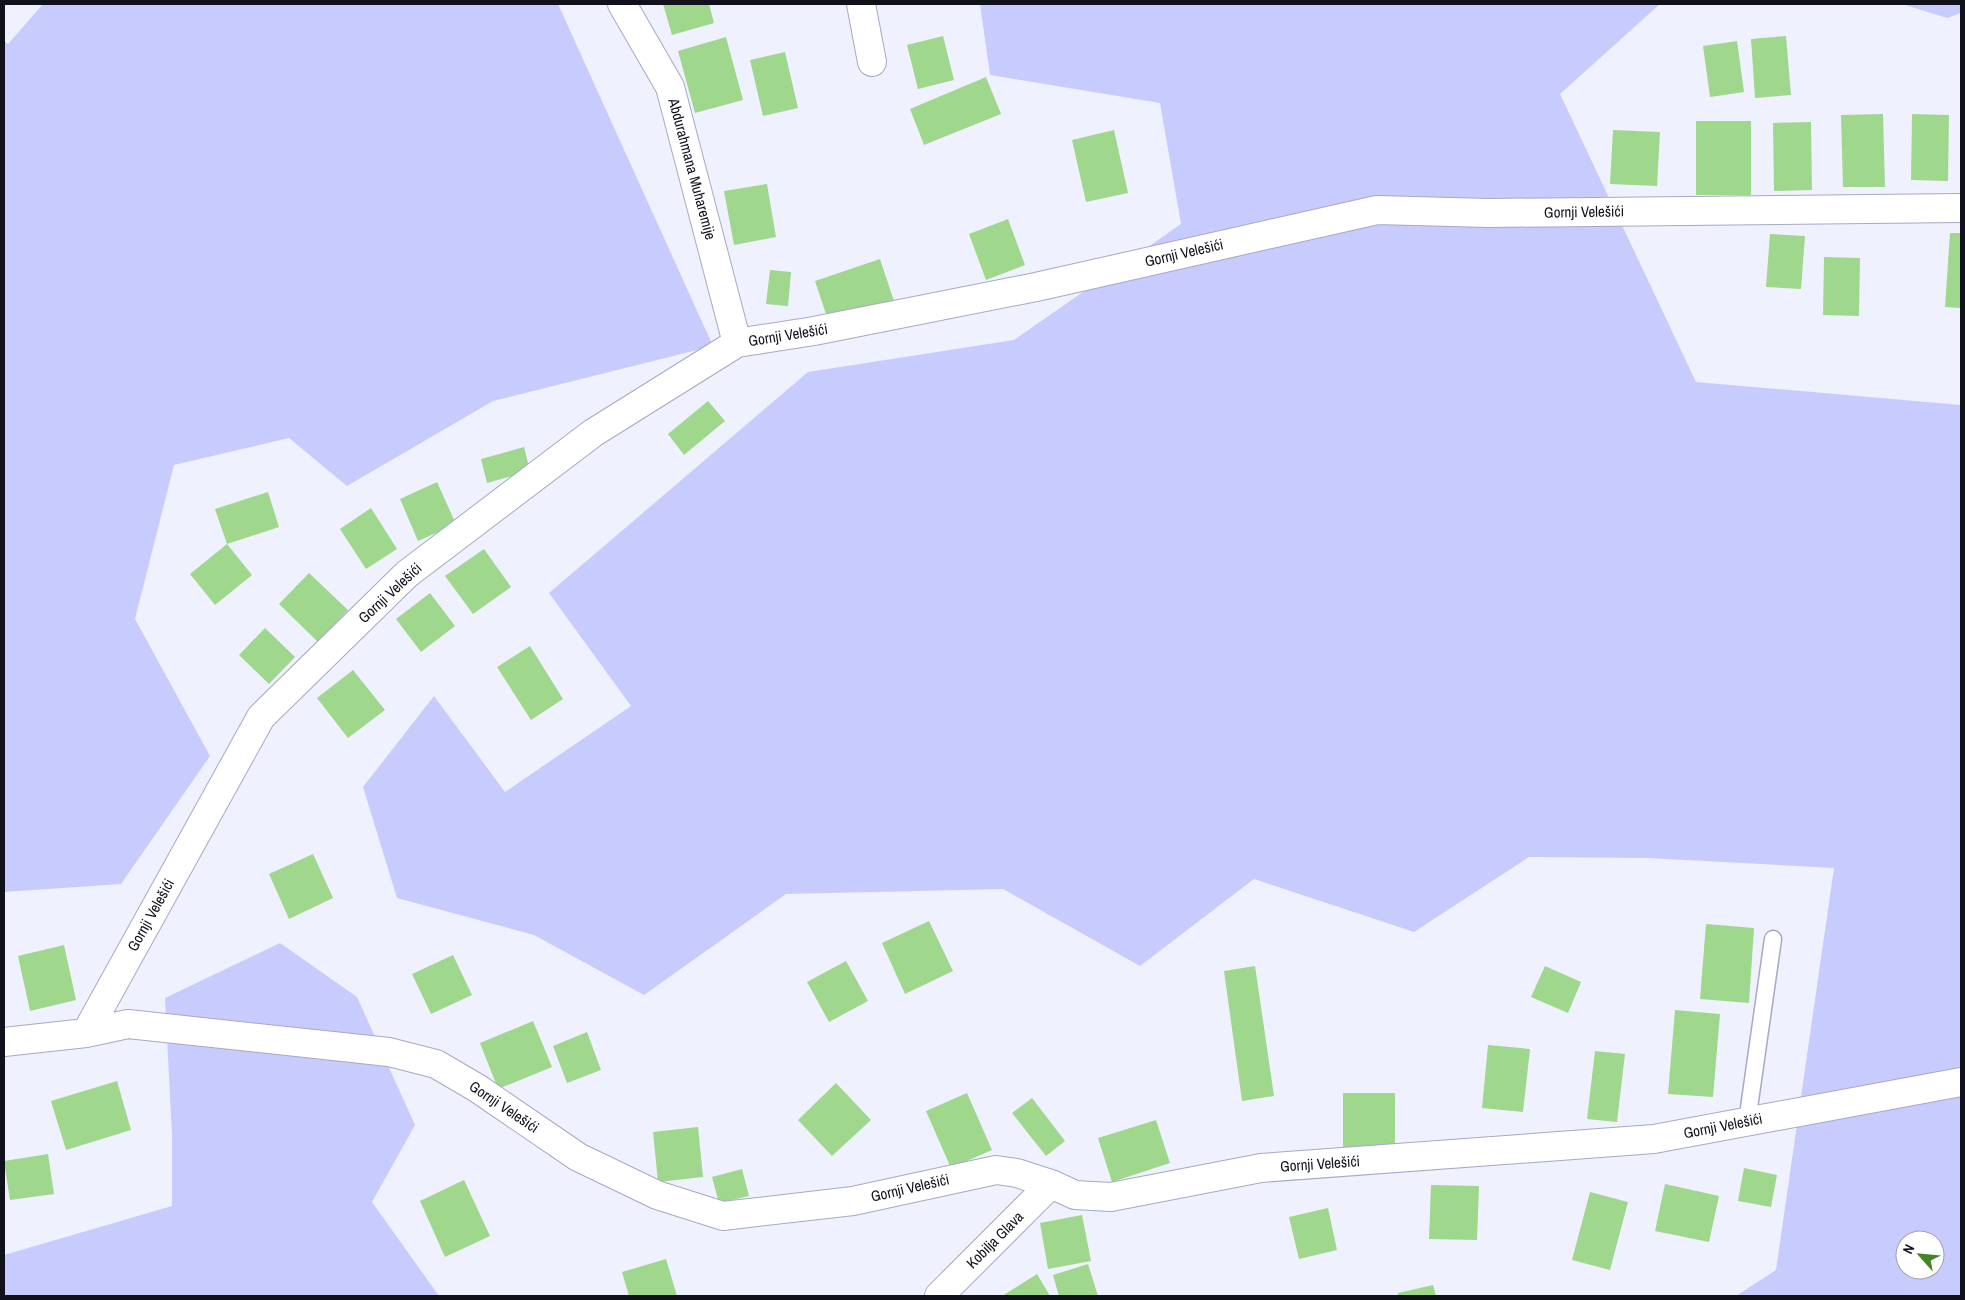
<svg xmlns="http://www.w3.org/2000/svg" width="1965" height="1300" viewBox="0 0 1965 1300" font-family="'Archivo Narrow',sans-serif">
<style>
.green{fill:#c8cbfe;fill-rule:evenodd}
.building{fill:#9fd78c}
.lines{fill:none;stroke-linecap:round;stroke-linejoin:round}
.service-casing{stroke:#a6a8c7;stroke-width:19}
.minor-casing{stroke:#a6a8c7;stroke-width:30}
.service{stroke:#fff;stroke-width:16}
.minor{stroke:#fff;stroke-width:28}
.labels{text-anchor:middle;stroke-width:4;stroke-linejoin:round;paint-order:stroke}
.street-label{font-size:15px;fill:#11111c;stroke:#fff}
</style>
<rect width="100%" height="100%" fill="#f0f1fe"/>
<path class="green" d="M43,4h515l155,342 -220,55 -146,85 -58,-48 -115,27 -39,154 75,137 -89,128 -117,8v-851l4,3z
M980,4h680l-100,90 136,288 265,23v891h-225l40,-26 58,-402 -186,-10 -119,-1 -115,75 -160,-53 -114,87 -137,-77 -217,5 -142,101 -110,-60 -137,-37 -34,-111 71,-91 71,96 126,-86 -82,-113 259,-221 206,-32 167,-116 -21,-121 -170,-28zM1905,1240h30v30h-30z
M1902,4h59v9l-14,5z
M280,943l77,54 58,128 -43,77 67,94h-435v-41l168,-49v-71l-7,-137z"/>
<path class="building" d="M663,4h46l5,19 -42,12z
M943,36l11,44 -36,9 -11,-44z
M1786,36l5,59 -36,3 -4,-59z
M726,37l17,63 -48,13 -17,-62z
M1737,41l7,51 -34,5 -7,-51z
M785,52l13,56 -35,8 -13,-56z
M986,77l15,37 -77,31 -14,-36z
M1883,114l2,73h-42l-2,-72z
M1912,114l37,1 -1,66 -37,-1z
M1696,121h55v74h-55z
M1811,122l1,68 -38,1 -1,-68z
M1114,130l14,63 -42,9 -14,-62z
M1613,130l47,2 -3,54 -47,-2z
M767,184l9,53 -42,8 -10,-54z
M1008,219l17,46 -39,15 -17,-46z
M1950,233h11v75l-16,-1z
M1770,234l35,2 -4,53 -35,-2z
M1824,257l36,1 -1,58 -36,-1z
M880,259l15,45 -65,22 -15,-45z
M770,270l21,2 -3,34 -22,-2z
M708,401l17,20 -41,34 -16,-21z
M524,447l6,24 -43,12 -6,-24z
M437,482l19,42 -38,17 -18,-42z
M268,492l11,35 -52,17 -12,-35z
M371,508l26,41 -31,20 -26,-40z
M227,544l25,31 -37,30 -25,-31z
M484,549l27,38 -38,27 -28,-38z
M309,573l39,37 -30,32 -39,-38z
M430,593l25,33 -34,26 -25,-33z
M265,628l30,29 -26,27 -30,-29z
M530,646l33,53 -32,21 -34,-53z
M353,670l32,40 -37,28 -31,-40z
M313,854l20,44 -44,21 -20,-45z
M929,921l24,50 -48,23 -23,-51z
M1706,924l48,4 -5,75 -49,-4z
M64,945l12,55 -46,11 -12,-55z
M453,955l19,40 -41,19 -19,-40z
M846,961l22,40 -39,21 -22,-40z
M1255,966l19,130 -32,5 -18,-130z
M1545,966l36,16 -13,31 -37,-16z
M1675,1010l45,4 -7,83 -45,-3z
M533,1021l19,46 -54,22 -18,-46z
M587,1032l14,38 -34,13 -14,-37z
M1488,1045l42,4 -7,63 -41,-4z
M1595,1051l30,3 -8,68 -30,-3z
M117,1081l14,49 -65,20 -15,-49z
M836,1083l35,37 -39,36 -34,-36z
M967,1093l25,57 -41,18 -25,-57z
M1343,1093h52v54h-52z
M1032,1098l33,43 -19,15 -34,-43z
M1156,1120l14,43 -58,19 -14,-44z
M698,1127l5,50 -45,5 -5,-50z
M48,1154l6,40 -44,6 -6,-39z
M1744,1168l33,7 -6,32 -33,-6z
M742,1169l7,27 -30,7 -7,-26z
M464,1180l26,56 -45,21 -25,-56z
M1665,1184l54,12 -10,46 -54,-11z
M1431,1185l48,1 -2,54 -48,-1z
M1590,1192l38,10 -18,68 -38,-10z
M1328,1208l9,42 -38,9 -10,-42z
M1082,1215l9,46 -43,8 -8,-46z
M666,1259l11,37h-48l-7,-24z
M1088,1264l10,32h-39l-6,-21z
M1037,1274l13,22h-48z
M1433,1285l3,11h-38v-3z"/>
<g class="lines">
<g class="service-casing">
<path id="service" d="M1747,1122l26,-183"/>
</g>
<g class="minor-casing">
<path id="minor" d="M622,4l48,83 67,256
M861,4l11,58
M86,1033l175,-316 146,-143 186,-141 144,-90 77,-12 222,-44 341,-77 112,3 472,-5
M4,1042l82,-9 42,-9 261,28 47,12 41,24 101,69 79,38 66,21 130,-15 143,-31 21,3 34,11 24,11 36,2 150,-29 393,-29 307,-57
M939,1296l112,-112"/>
</g>
<use href="#service" class="service"/>
<use href="#minor" class="minor"/>
</g>
<g class="labels">
<g class="street-label">
<text transform="translate(692 169) rotate(75)" y="5">Abdurahmana Muharemije</text>
<text transform="translate(1584 212) rotate(-1)" y="5">Gornji Velešići</text>
<text transform="translate(1184 253) rotate(-13)" y="5">Gornji Velešići</text>
<text transform="translate(788 335) rotate(-9)" y="5">Gornji Velešići</text>
<text transform="translate(390 593) rotate(-43)" y="5">Gornji Velešići</text>
<text transform="translate(151 915) rotate(-61)" y="5">Gornji Velešići</text>
<text transform="translate(504 1107) rotate(34)" y="5">Gornji Velešići</text>
<text transform="translate(1723 1126) rotate(-11)" y="5">Gornji Velešići</text>
<text transform="translate(1320 1164) rotate(-4)" y="5">Gornji Velešići</text>
<text transform="translate(910 1188) rotate(-13)" y="5">Gornji Velešići</text>
<text transform="translate(995 1240) rotate(-45)" y="5">Kobilja Glava</text>
</g>
</g>
<rect width="1965" height="1300" fill="none" stroke="#11111c" stroke-width="10"/>
<g transform="translate(1920 1255) rotate(297)"><circle r="24" fill="#ffffff" stroke="#a0a0a4"/>
<path d="M0-4L9 19L0 12L-9 19Z" fill="#438526"/>
<text y="-8" font-size="14" font-weight="bold" text-anchor="middle" fill="#11111c">N</text>
</g>
</svg>
